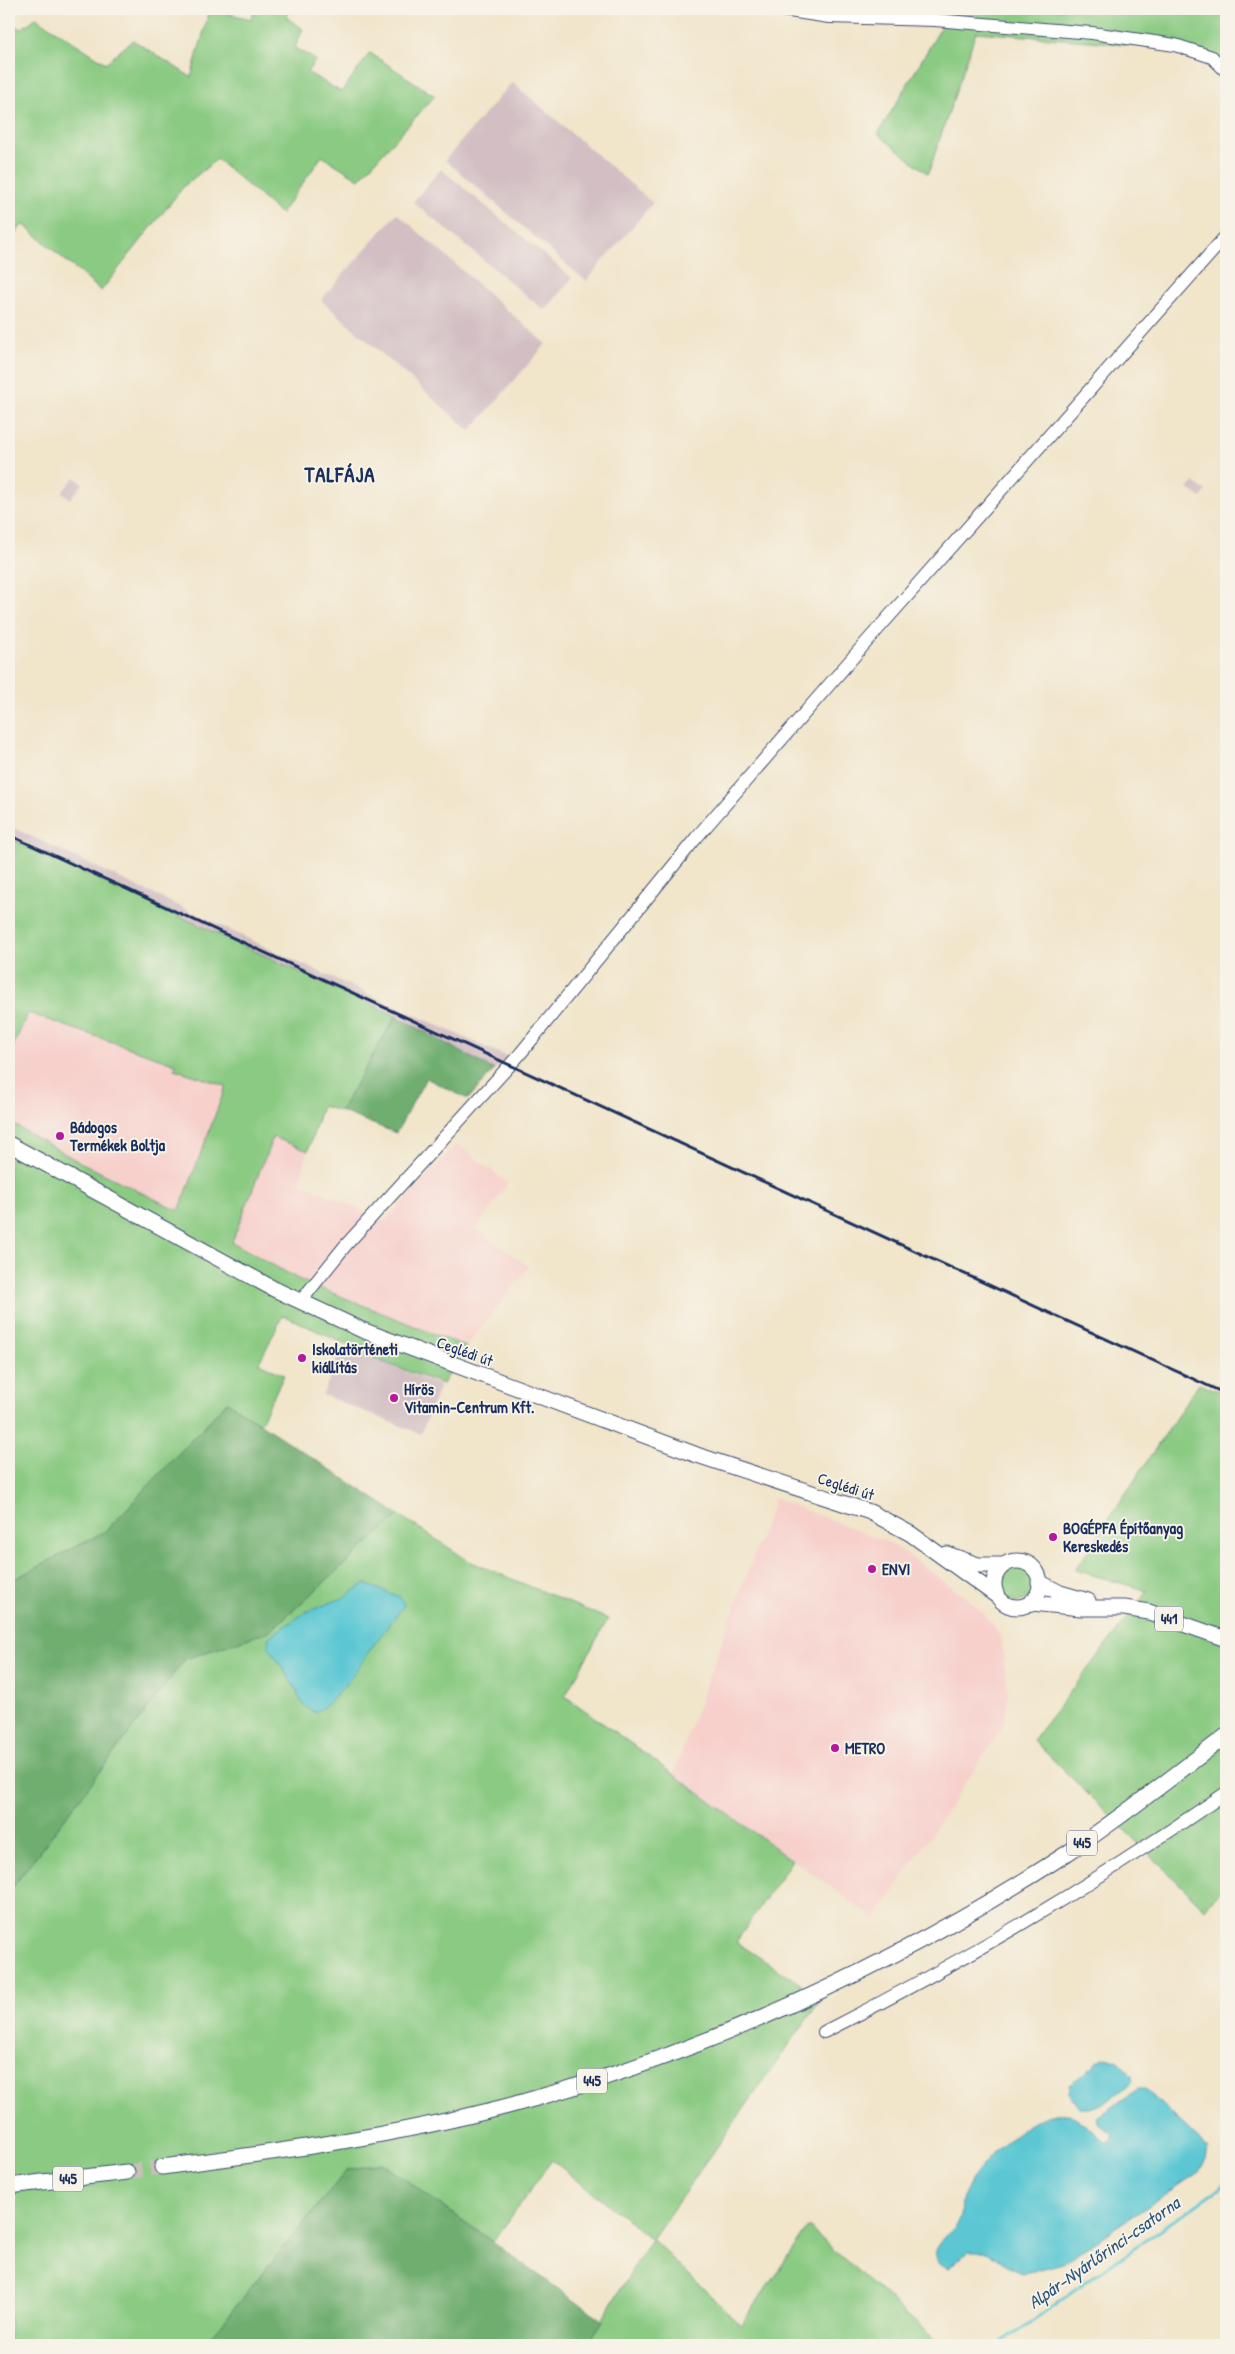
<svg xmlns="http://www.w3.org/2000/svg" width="1235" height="2354" viewBox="0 0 1235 2354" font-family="'Patrick Hand',sans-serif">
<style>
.built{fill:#f7d0cc}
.industrial{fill:#d2bec3}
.green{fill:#8aca82;stroke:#527c70}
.forest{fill:#6fae70;stroke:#456e67}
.water{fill:#5bc7d3;stroke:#3b7b98}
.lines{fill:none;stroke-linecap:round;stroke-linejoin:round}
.stream{stroke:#5bc7d3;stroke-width:3}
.major-tunnel{stroke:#c6c1b4;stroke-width:15;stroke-dasharray:15 8;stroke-linecap:butt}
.minor-casing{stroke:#3b4a6e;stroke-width:14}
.major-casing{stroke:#3b4a6e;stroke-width:17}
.minor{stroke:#fff;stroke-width:12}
.major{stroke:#fff;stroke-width:15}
.rail{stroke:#1b2f5e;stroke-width:3}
.poi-dot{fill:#b5179e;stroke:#f7f3e8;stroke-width:2}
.labels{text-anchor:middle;stroke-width:4;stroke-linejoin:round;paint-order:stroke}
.shield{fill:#f7f3e8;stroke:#5d6a87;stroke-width:1}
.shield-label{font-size:15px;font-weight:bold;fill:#1b2f5e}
.poi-label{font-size:16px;font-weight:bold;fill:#1b2f5e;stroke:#f7f3e8;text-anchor:start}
.street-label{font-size:16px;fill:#1b2f5e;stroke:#f7f3e8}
.water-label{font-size:18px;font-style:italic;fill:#2b557b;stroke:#f7f3e8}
.district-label{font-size:21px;font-weight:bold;letter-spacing:1px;fill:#1b2f5e;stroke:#f7f3e8}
</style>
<rect width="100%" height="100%" fill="#f7f3e8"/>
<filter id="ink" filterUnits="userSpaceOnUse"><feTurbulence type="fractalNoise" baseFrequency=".02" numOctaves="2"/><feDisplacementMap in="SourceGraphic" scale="10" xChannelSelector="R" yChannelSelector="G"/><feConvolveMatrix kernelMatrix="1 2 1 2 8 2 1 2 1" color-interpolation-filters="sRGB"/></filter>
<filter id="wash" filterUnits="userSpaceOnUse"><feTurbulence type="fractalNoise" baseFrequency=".0096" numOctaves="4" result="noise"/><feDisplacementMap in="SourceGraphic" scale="20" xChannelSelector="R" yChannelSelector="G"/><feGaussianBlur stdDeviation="1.12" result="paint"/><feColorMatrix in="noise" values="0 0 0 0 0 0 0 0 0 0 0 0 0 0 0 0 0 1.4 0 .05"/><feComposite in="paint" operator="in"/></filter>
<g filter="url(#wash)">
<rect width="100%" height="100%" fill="#f1e5ca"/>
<path class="built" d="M28,1013l148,51 -1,5 51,17 -47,125 -105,-52 -65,-37v-66z
M273,1137l35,14 -8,31 85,39 72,-77 51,39 -32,46 53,38 -63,80 -168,-68 -67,-37z
M775,1498l117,46 74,53 27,27 8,13 7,56 -4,32 -129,194 -202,-145z"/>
<path class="industrial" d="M512,82l141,121 -67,78 -141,-121z
M441,169l131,109 -27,33 -132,-109z
M397,213l149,131 -76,87 -149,-131z
M75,477l8,7 -13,15 -8,-7z
M1194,482l12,9 -5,7 -13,-9z
M9,826l282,133 217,98 -14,13 -98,-54 -387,-178z
M342,1347l98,38 -19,49 -98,-39z"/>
<path class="green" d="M210,9l41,10 4,-10h34l-2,9 16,11 -8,19 21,12 -9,12 34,20 29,-39 65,43 -76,83 -37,-23 -41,58 -64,-55 -33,27 -83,105 -78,-67 -14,18v-220l12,7 15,-11 70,45 27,-23 58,37z
M952,9h274v68l-27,-27 -223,-18 -48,142 -50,-40z
M9,838l387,178 -56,95 -18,-5 -14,45 -35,-14 -41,105 66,37 168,68 -23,37 -58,-21 -102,-48 -24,48 25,12 -24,49 -33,-22 -121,129 -97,51v-460l65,37 105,52 47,-125 -52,-17 2,-5 -148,-51 -19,43z
M1199,1383l27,11v488l-21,27 -172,-169 115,-149 -73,-21z
M399,1515l70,46 139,58 -43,77 227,164 -56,82 86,56 -170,241 89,86 67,-98 133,118h-354l64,-106 -99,-79 -59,82 -111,-79 -35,7 -143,175h-195v-453l176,-233 85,-28z
M999 1584a18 18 0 1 1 36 0a18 18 0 1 1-36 0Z"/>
<path class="forest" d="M396,1016l98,54 -26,29 -42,-21 -30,55 -56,-22z
M227,1402l172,113 -129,116 -85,28 -176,233v-310l97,-51z
M382,2163l221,158 -16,24h-383l143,-175z"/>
<path class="water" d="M365,1584l35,13 4,7 -2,4 -30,39 -23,34 -25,26 -8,5c-10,-2 -17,-11 -19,-21l-28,-44 -1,-9 38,-26 37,-14z
M1106,2057l12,4 14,14v6c-11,12 -35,30 -52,27l-11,-15 1,-8 28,-24z
M1138,2089h7l63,59 -2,11 -7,13 -136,91 -41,11 -35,-22h-17l-22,15 -10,-4c-10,-21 15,-27 22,-44 3,-7 0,-15 3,-22 4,-8 8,-17 13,-24 15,-21 62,-65 90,-59 10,2 31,21 41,28h5l2,-8 -16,-12 -1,-5z"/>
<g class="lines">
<path class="stream" d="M998,2345l228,-162"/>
</g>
</g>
<g filter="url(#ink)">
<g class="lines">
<path class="major-tunnel" d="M127,2172l35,-5"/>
<g class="minor-casing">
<path id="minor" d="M776,9l53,8 106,3 157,13 83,12 37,12 14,14
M300,1302l45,-56 175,-192 176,-216 166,-191 364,-411
M824,2032c139,-70 274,-151 402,-239"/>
</g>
<g class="major-casing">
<path id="major" d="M9,1144l265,145 88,41 335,125 173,57 41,22 86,62
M947,1554l31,11h26
M994 1584a23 23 0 1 1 46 0a23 23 0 1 1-46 0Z
M1039,1582l21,11 28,8
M1032,1603l49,5h43l25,4 77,27
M162,2167c117,-15 232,-31 346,-61 199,-53 385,-140 558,-252 55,-36 107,-78 160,-118
M9,2186l118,-14"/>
</g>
<use href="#minor" class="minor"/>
<use href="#major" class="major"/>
<path class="rail" d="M9,835l1217,559"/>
</g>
</g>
<g class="poi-dot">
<circle cx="60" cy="1136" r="5"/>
<circle cx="302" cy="1358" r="5"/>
<circle cx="394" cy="1398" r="5"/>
<circle cx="1053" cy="1537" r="5"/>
<circle cx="872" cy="1569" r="5"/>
<circle cx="835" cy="1748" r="5"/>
</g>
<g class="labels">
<g class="shield">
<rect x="1155" y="1606.5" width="28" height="25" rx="4"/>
<rect x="1067" y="1830.5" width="30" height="25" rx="4"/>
<rect x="577" y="2068.5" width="30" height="25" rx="4"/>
<rect x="53" y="2166.5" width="30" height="25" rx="4"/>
</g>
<g class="shield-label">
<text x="1169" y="1624">441</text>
<text x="1082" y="1848">445</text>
<text x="592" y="2086">445</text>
<text x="68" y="2184">445</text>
</g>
<g class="poi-label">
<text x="70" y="1133">Bádogos<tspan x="70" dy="18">Termékek Boltja</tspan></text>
<text x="312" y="1355">Iskolatörténeti<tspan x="312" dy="18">kiállítás</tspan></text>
<text x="404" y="1395">Hírös<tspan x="404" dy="18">Vitamin-Centrum Kft.</tspan></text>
<text x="1063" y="1534">BOGÉPFA Építőanyag<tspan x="1063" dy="18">Kereskedés</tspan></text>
<text x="882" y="1575">ENVI</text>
<text x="845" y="1754">METRO</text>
</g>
<g class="street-label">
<text transform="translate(465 1351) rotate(20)" y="6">Ceglédi út</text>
<text transform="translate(846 1486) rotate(18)" y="6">Ceglédi út</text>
</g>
<g class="water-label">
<text transform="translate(1104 2253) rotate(-35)" y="6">Alpár–Nyárlőrinci-csatorna</text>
</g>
<g class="district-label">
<text x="340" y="482">TALFÁJA</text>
</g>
</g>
<rect width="1235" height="2354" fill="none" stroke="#f7f3e8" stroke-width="30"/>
</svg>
